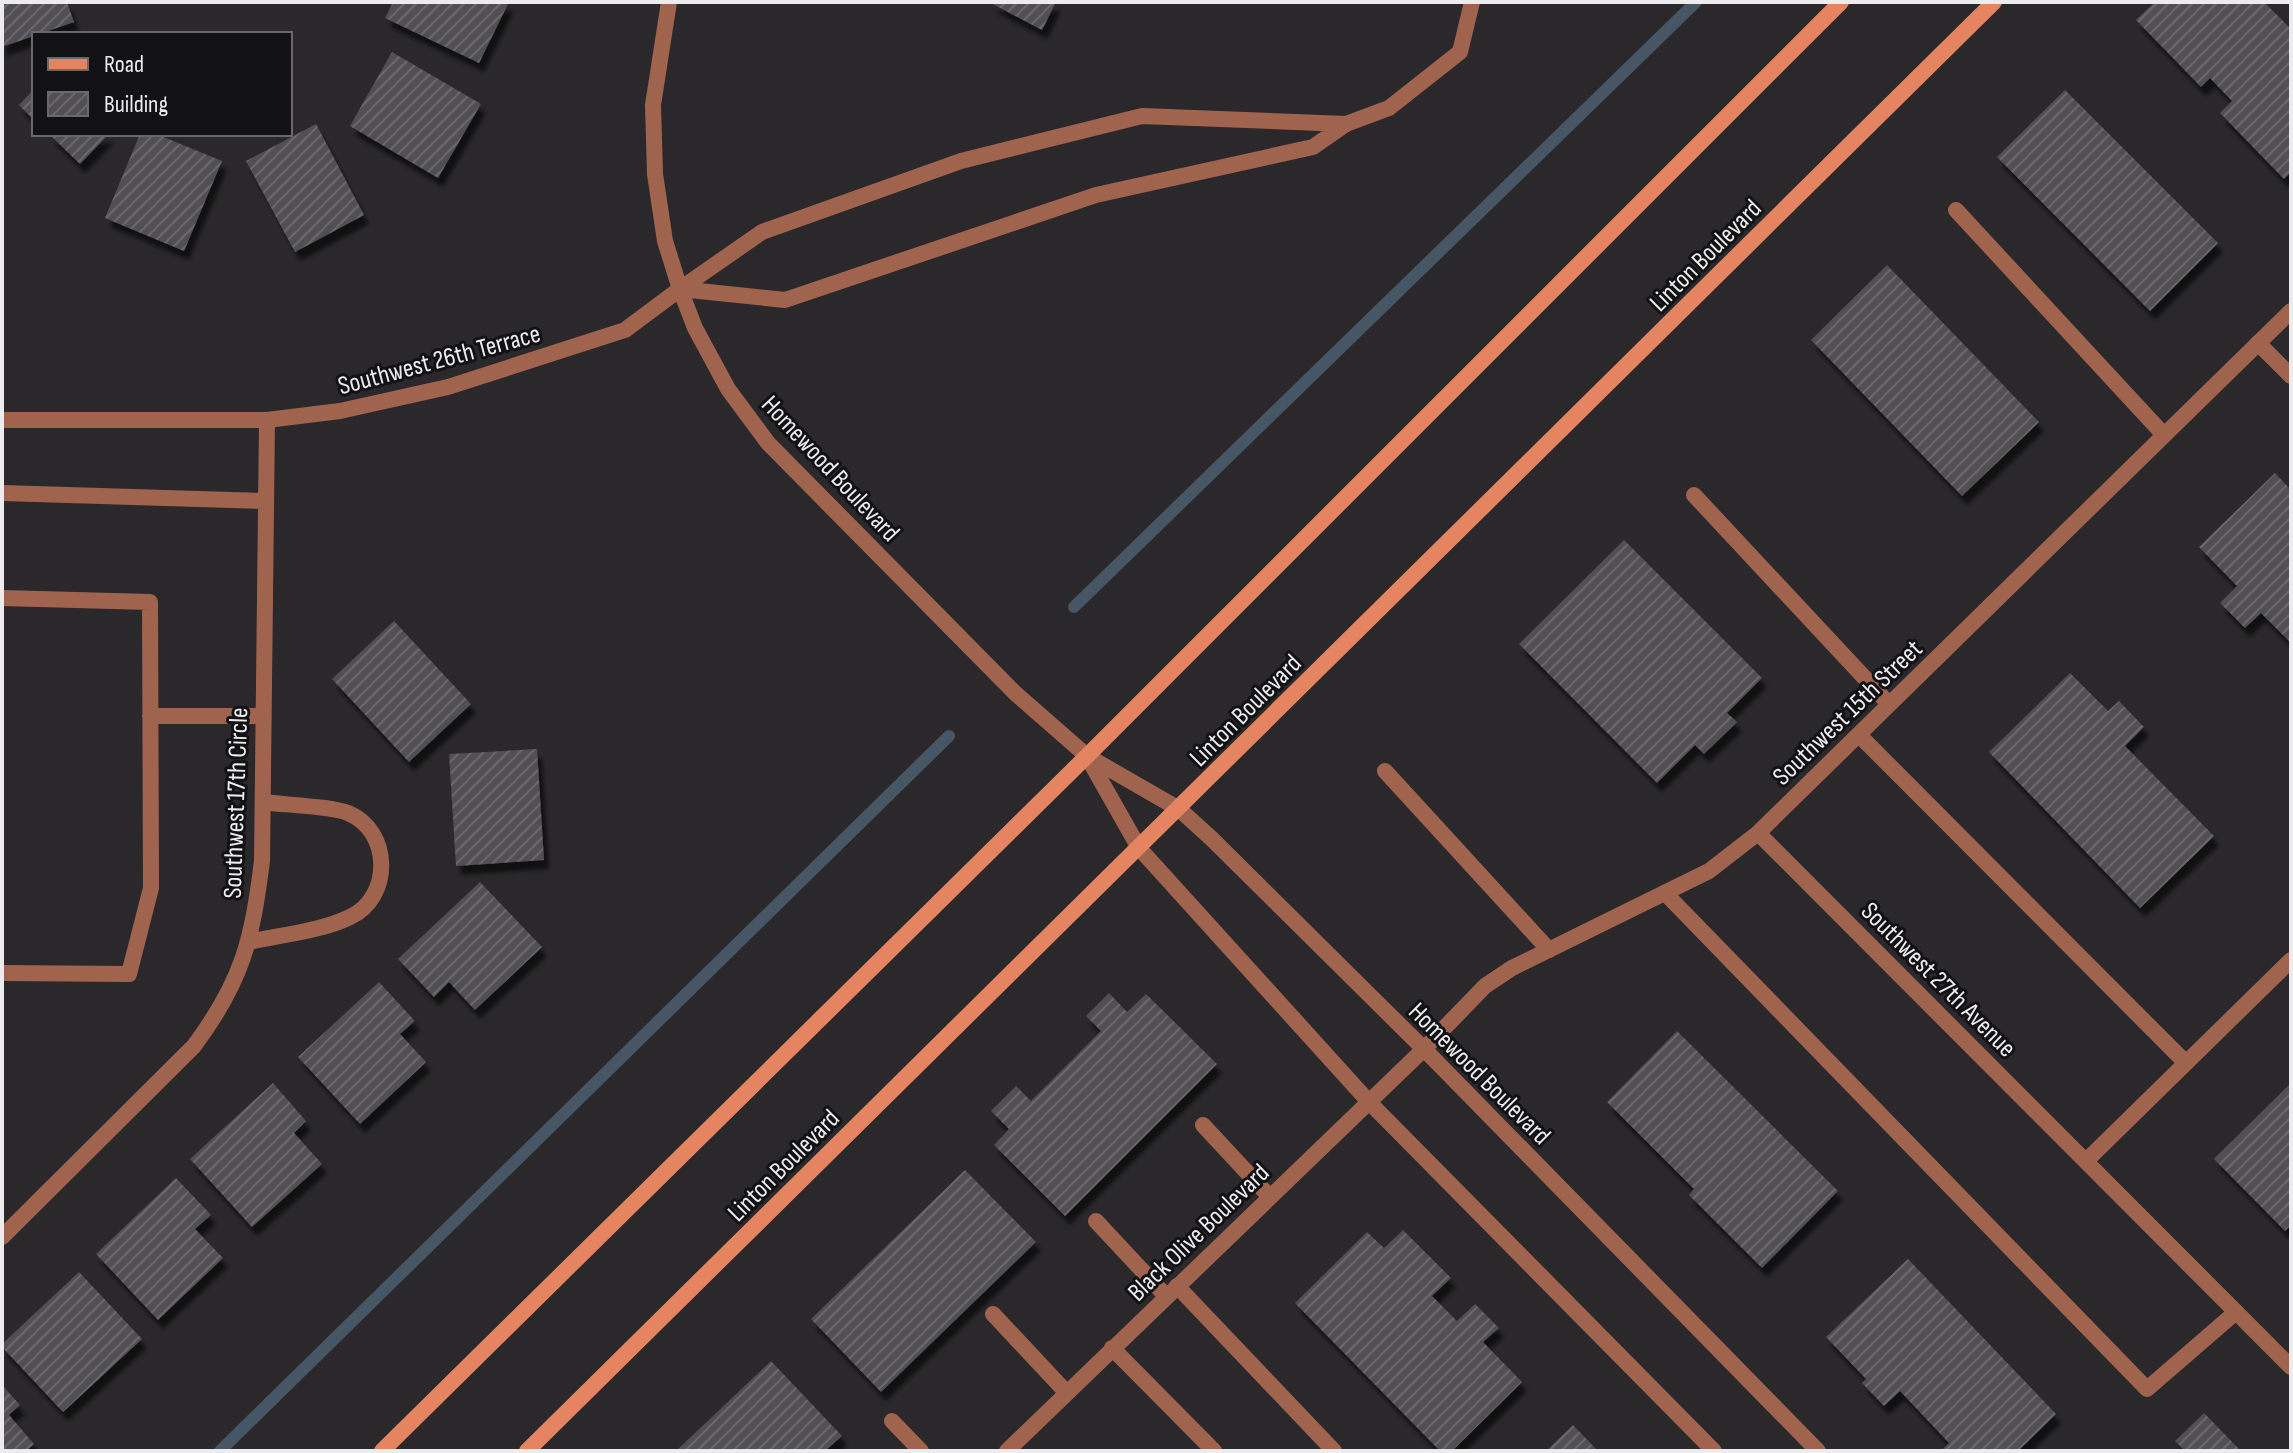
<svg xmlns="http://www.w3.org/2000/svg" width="2293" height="1453" viewBox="0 0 2293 1453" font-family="'Sofia Sans Condensed',sans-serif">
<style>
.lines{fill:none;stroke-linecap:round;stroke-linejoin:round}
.stream{stroke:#475664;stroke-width:12}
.building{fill:url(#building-hatch);filter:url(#shadow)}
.service{stroke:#a0644e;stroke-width:16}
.minor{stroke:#a0644e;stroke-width:16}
.tertiary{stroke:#a0644e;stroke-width:16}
.secondary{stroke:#e48460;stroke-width:16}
.labels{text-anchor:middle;stroke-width:6;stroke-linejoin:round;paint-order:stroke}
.street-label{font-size:26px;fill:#ecebed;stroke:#121113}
</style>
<defs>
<pattern id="building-hatch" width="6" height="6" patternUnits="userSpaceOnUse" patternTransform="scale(2)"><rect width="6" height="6" fill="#514f52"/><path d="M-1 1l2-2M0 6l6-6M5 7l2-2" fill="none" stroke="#6a686b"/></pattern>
<filter id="shadow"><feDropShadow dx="5" dy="9" stdDeviation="2" flood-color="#0009"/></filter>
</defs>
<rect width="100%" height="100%" fill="#2a282b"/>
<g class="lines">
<path class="stream" d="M1074,607l622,-605
M220,1451l729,-715"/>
</g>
<path class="building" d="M2,2h65l7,20 -72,25z
M393,2h116l-30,61 -94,-45z
M989,2h67l-14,28z
M2155,2h109l27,27v143l-7,7 -64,-66 12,-12 -22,-23 -9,9 -65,-67z
M392,52l89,52 -43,74 -88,-52z
M34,89v31l-15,-15z
M2065,90l153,153 -68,68 -153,-154z
M316,124l48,91 -69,37 -49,-91z
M49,134h60l-29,30z
M140,134h16l66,27 -38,90 -79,-33z
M1887,265l152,157 -77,74 -151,-156z
M2275,473l16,17v153l-30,-30 -16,15 -25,-25 17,-17 -38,-39z
M1624,540l138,138 -35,35 10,9 -33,32 -9,-9 -38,38 -138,-139z
M394,621l77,83 -62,58 -77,-83z
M2070,673l38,38 11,-10 25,26 -19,19 89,90 -74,72 -151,-156z
M537,749l7,111 -88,6 -7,-112z
M480,882l62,65 -67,63 -26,-28 -15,15 -36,-38z
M379,982l36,39 -15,13 26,28 -66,62 -62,-67z
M1109,993l18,19 19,-18 71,70 -152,152 -71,-71 15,-16 -18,-18 25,-25 15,15 70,-70 -15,-15z
M1677,1031l161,160 -76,77 -73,-73 5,-6 -87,-87z
M273,1083l33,38 -12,12 28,31 -70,63 -62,-68z
M2291,1083v142l-6,6 -71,-72z
M965,1170l71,72 -155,150 -70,-73z
M176,1178l35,37 -16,14 28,29 -65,62 -62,-66z
M1403,1230l48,48 -19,18 25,25 18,-17 24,24 -16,14 39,40 -70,69h-12l-145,-148 72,-71 17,16z
M1908,1259l148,155 -38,37h-77l8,-8 -49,-52 -16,15 -22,-23 4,-4 -40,-42z
M79,1272l63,67 -79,73 -61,-65v-3z
M771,1361l71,75 -17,15h-149z
M2,1385l18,20 -11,10 25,29 -8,7h-24z
M2204,1413l37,38h-56l-10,-10z
M1573,1425l25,26h-52z"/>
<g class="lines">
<path class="service" d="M1346,124l43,-16 71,-56 12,-50
M1956,210l208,225
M2258,343l33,33
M1694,495l195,209
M2,598l148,4 1,286 -22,86 -127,-1
M150,716h113
M1859,735l327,328
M1385,771l164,179
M1665,893l482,496 89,-77
M249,942c31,-7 73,-11 101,-25 42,-19 42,-86 -2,-104 -17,-7 -65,-8 -85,-11
M1203,1125l67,72
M2087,1160l204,-200
M1096,1221l70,75
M1177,1286l157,165
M993,1314l73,78
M892,1421l29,30"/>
<path class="minor" d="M669,2l-16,103 2,69 10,67 15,48 15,39 33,61 40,54 247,250 72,63
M1142,116l204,8 -33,23 -217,48 -311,105 -105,-11 82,-57 199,-71z
M2,420h265l73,-9 108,-24 177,-57 55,-41
M2,493l264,8
M1758,833l533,534
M2,1237l192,-191c49,-66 58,-106 68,-185l5,-441
M1112,1348l102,103
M1007,1451l417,-402 61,-63 27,-18 197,-97 49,-38 533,-522"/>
<path class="tertiary" d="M1087,756l92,53 33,30 212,210 394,402
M1088,758l51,90 230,254 345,349"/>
<path class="secondary" d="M382,1451l705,-695 754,-754
M527,1451l1467,-1449"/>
</g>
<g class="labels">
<g class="street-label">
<text transform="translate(1705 255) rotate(-45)" y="9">Linton Boulevard</text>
<text transform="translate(439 359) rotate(-15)" y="9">Southwest 26th Terrace</text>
<text transform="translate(831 468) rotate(47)" y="9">Homewood Boulevard</text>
<text transform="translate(1245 710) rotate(-45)" y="9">Linton Boulevard</text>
<text transform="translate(1847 712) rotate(-44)" y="9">Southwest 15th Street</text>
<text transform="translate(235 803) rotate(-88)" y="9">Southwest 17th Circle</text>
<text transform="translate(1939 979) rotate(45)" y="9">Southwest 27th Avenue</text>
<text transform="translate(1480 1073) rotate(45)" y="9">Homewood Boulevard</text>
<text transform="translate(783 1165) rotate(-45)" y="9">Linton Boulevard</text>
<text transform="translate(1198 1232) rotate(-44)" y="9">Black Olive Boulevard</text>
</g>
</g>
<rect width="2293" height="1453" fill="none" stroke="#ecebed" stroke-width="8"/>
<rect x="32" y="32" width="260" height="104" fill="#121113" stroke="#69686a" stroke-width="2"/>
<rect x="48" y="58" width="40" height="12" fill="#e48460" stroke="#69686a" stroke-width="2"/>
<text x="104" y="72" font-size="24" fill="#ecebed">Road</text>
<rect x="48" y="92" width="40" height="24" fill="url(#building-hatch)" stroke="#69686a" stroke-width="2"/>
<text x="104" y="112" font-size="24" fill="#ecebed">Building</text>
</svg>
